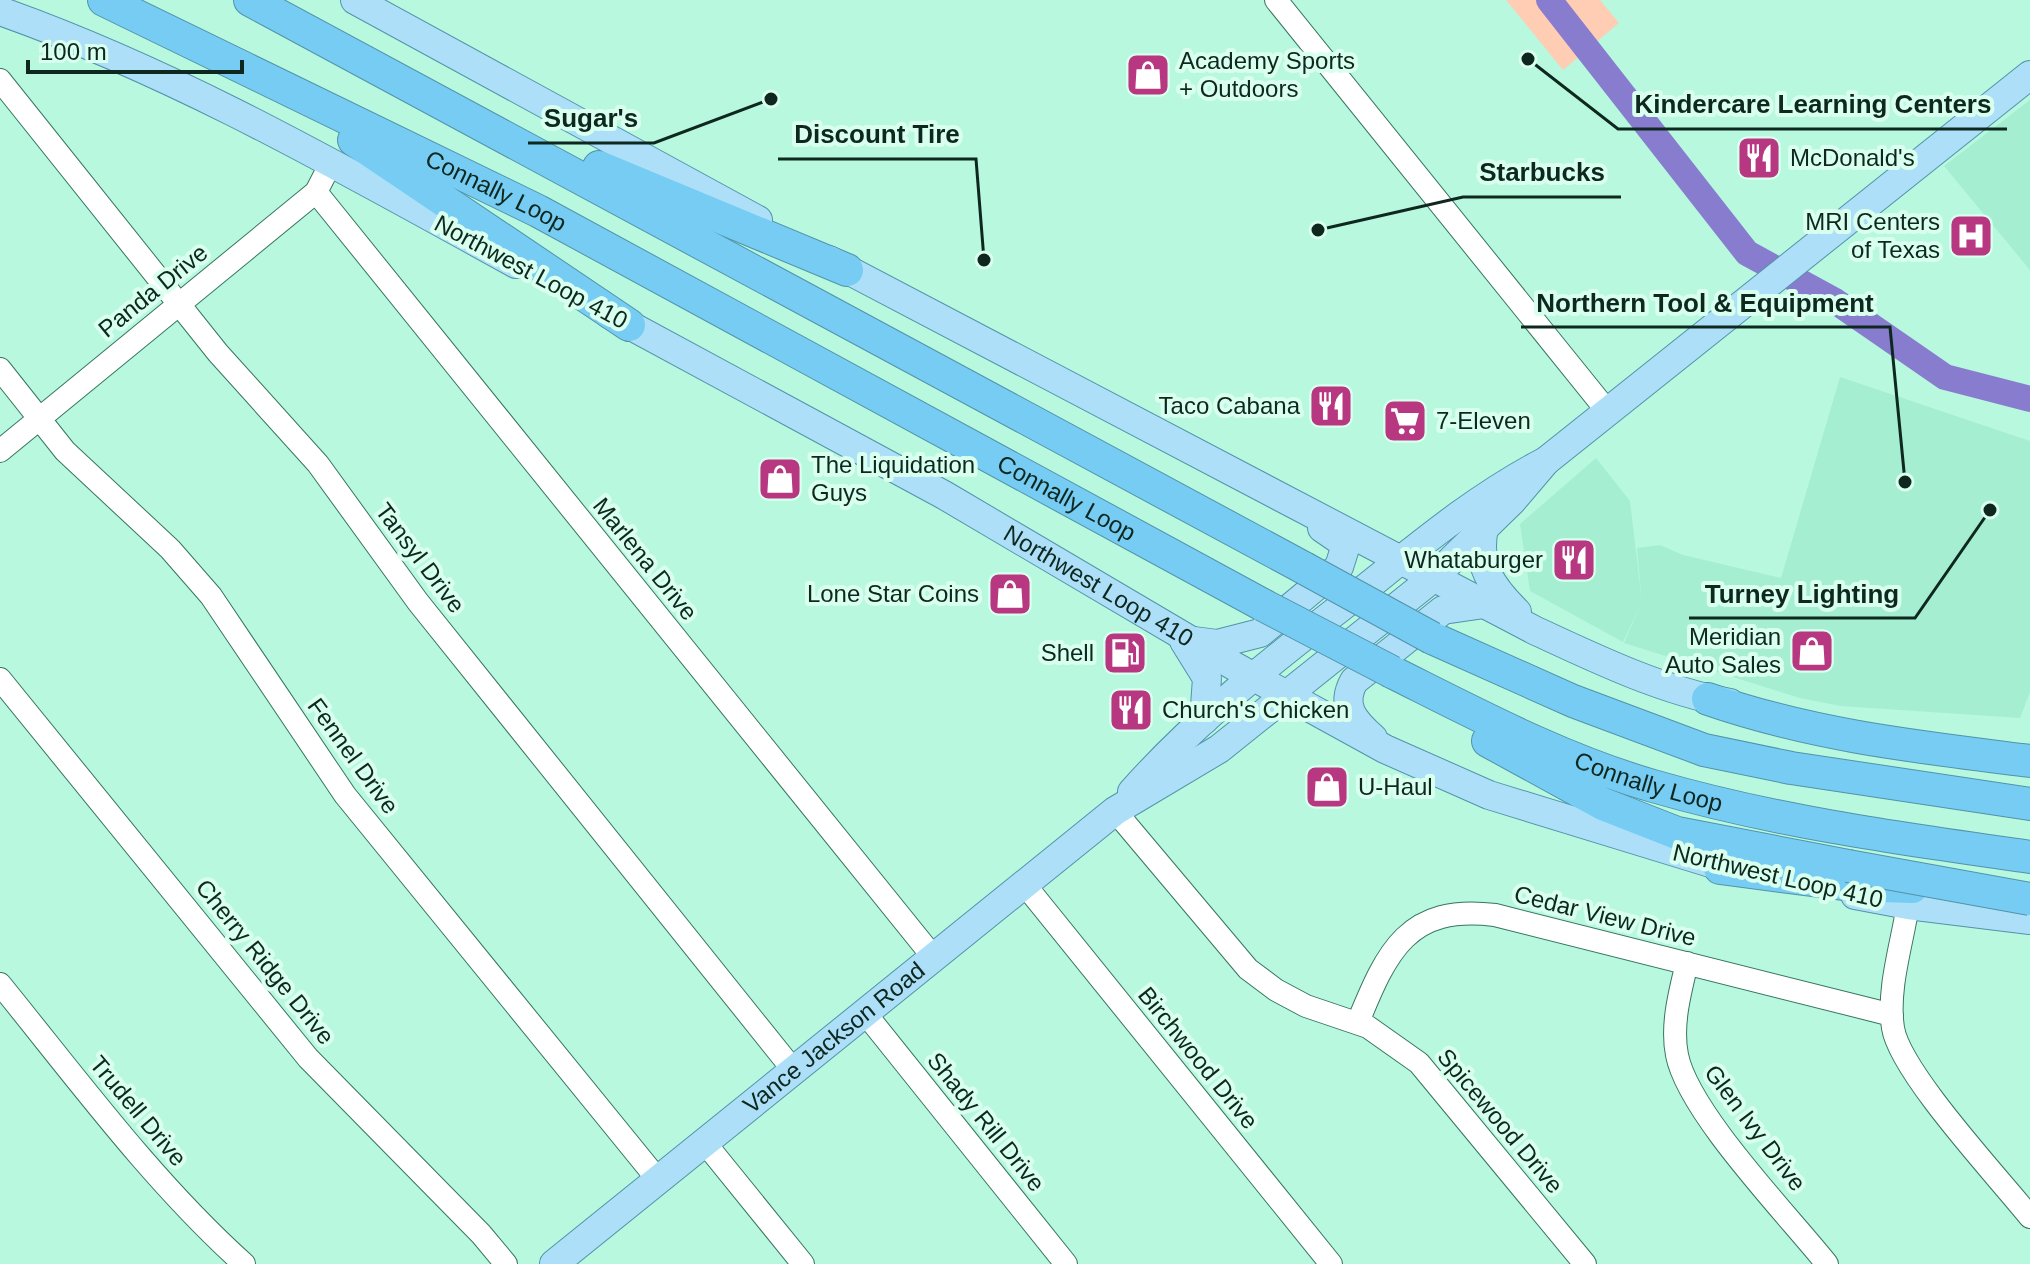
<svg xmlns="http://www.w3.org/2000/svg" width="2030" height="1264" viewBox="0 0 2030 1264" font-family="Arial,sans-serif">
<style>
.built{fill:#a5eed2}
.green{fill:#ffcdb3}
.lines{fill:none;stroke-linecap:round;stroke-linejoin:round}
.river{stroke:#887ccf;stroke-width:26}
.minor-casing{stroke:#377561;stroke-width:24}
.major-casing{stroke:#5293a9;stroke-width:30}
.highway-casing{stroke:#5293a9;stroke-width:34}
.minor{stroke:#fff;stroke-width:22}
.major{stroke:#ade0f8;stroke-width:28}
.highway{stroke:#76ccf3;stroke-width:32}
.highway-bridge-casing{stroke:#5293a9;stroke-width:34;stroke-linecap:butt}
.highway-bridge{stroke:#76ccf3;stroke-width:32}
.labels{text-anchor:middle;stroke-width:8;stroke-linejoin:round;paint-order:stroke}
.poi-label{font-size:24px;fill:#0e2820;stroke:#d9ffef;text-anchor:start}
.street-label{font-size:24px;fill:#0e2820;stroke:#d9ffef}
.leader{fill:none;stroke:#0e2820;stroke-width:3}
.callout-dot{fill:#0e2820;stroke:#d9ffef;stroke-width:3}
.callout-label{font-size:26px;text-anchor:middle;font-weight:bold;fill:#0e2820;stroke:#d9ffef;stroke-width:8;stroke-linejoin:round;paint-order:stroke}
</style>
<rect width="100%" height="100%" fill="#b7f8df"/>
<path class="built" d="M2030,100v170l-86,-104z
M1840,377l190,64v251l-10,26 -180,-12 -40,-8 -176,-55 17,-39 -18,38 -93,-51 -10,-67 76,-66 34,43 12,101 -5,-54 23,-3 23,10 98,23z"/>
<path class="green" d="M1506,0h94l19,23 -56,47z"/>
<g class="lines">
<path class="river" d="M1549,0l198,253 88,48 110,76 85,22"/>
<g class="minor-casing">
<path id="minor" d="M1276,0l332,412
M0,80l218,273 100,111 100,138 376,469
M316,192l618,766
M0,369l65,82 105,98 41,47 134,199 314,386
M0,451l316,-259 14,-27
M0,679l308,379 173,176 25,30
M1115,811l133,158 28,21 30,16 62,21 51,36 166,201
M1025,885l306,379
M1908,905c-6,39 -21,84 -15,123 7,44 105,149 137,189
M1687,963c-7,29 -16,62 -10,92 11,57 111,160 150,209
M0,984c78,96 152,197 244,280
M865,1013l201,251
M1358,1022c29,-71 50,-118 137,-107l397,100
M705,1143l98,121"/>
</g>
<g class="major-casing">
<g id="major">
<path d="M355,0l403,220"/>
<path d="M0,11c181,64 348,161 516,253"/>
<path d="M829,260l705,370c62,29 129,61 196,73"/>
<path id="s1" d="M609,314l335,181 290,171 151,83 104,46 251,77"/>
<path d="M1484,528c-8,38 8,59 33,84"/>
<path d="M1184,641l23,37 -3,42"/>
<path d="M1194,641l23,3 43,-11 79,-66 6,-19 -4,-7 -19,-13"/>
<path d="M1373,738c-19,-17 -33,-32 -19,-57l89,-71 41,-6"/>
<path d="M1132,792c68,-77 149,-138 230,-201 59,-47 116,-95 184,-130l484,-386"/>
<path d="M1855,895l53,10 122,15"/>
<path id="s2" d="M554,1264l561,-453 104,-62 214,-171 79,-77 34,-40"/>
</g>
</g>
<g class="highway-casing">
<g id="highway">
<path id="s3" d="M104,0l434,211 725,394"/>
<path d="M250,0l1054,568"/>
<path d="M354,140l275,185"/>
<path d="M599,167l248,103"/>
<path d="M1432,638l141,63 131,49 87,18 239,36"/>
<path id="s4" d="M1392,672c84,42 170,88 261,114 124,36 250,53 377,71"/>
<path d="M1708,699c107,37 211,48 322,62"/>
<path d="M1488,741l115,63 74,29 171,33"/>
<path d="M1720,868l131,17 61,2"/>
</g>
</g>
<use href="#minor" class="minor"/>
<use href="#major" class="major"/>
<use href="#highway" class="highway"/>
<g class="highway-bridge-casing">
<path id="highway-bridge" d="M1304,568l128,70
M1263,605l129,67
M1848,866l182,33"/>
</g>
<use href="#highway-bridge" class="highway-bridge"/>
</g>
<defs>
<g id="shop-square" transform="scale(2.3)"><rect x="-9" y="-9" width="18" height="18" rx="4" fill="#b83781" stroke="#d9ffef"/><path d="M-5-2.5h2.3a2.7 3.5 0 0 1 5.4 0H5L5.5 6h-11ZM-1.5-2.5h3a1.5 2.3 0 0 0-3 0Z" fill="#fff"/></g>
<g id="restaurant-square" transform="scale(2.3)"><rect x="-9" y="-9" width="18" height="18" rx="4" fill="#b83781" stroke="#d9ffef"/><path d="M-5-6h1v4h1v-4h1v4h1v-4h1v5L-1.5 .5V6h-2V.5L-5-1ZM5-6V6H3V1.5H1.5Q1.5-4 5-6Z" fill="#fff"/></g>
<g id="hospital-square" transform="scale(2.3)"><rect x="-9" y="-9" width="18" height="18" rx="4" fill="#b83781" stroke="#d9ffef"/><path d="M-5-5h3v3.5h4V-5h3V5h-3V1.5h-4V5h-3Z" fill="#fff"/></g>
<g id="supermarket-square" transform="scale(2.3)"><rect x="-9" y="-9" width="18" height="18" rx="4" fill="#b83781" stroke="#d9ffef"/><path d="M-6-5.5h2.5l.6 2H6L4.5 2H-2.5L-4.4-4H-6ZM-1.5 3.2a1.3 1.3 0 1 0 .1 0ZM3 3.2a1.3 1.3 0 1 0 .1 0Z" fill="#fff"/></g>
<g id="fuel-square" transform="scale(2.3)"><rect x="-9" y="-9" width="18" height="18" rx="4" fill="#b83781" stroke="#d9ffef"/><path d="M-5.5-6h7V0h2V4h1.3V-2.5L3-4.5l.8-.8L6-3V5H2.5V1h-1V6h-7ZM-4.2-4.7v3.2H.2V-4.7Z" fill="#fff"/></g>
</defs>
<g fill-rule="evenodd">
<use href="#shop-square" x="1148" y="75"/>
<use href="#restaurant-square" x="1759" y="158"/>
<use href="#hospital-square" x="1971" y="236"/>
<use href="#restaurant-square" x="1331" y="406"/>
<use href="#supermarket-square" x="1405" y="421"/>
<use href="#shop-square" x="780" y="479"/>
<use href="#restaurant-square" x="1574" y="560"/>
<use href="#shop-square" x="1010" y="594"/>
<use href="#shop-square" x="1812" y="651"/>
<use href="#fuel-square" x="1125" y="653"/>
<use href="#restaurant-square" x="1131" y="710"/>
<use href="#shop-square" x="1327" y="787"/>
</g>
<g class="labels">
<g class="poi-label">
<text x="1179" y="69">Academy Sports<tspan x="1179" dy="28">+ Outdoors</tspan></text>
<text x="1790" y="166">McDonald's</text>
<text x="1940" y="230" text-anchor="end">MRI Centers<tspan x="1940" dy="28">of Texas</tspan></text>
<text x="1300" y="414" text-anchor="end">Taco Cabana</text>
<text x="1436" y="429">7-Eleven</text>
<text x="811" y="473">The Liquidation<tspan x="811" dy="28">Guys</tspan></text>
<text x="1543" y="568" text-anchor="end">Whataburger</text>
<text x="979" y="602" text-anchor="end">Lone Star Coins</text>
<text x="1781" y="645" text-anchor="end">Meridian<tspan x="1781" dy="28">Auto Sales</tspan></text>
<text x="1094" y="661" text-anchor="end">Shell</text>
<text x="1162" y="718">Church's Chicken</text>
<text x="1358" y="795">U-Haul</text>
</g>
<g class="street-label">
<text dy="8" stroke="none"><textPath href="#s3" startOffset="436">Connally Loop</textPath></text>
<text transform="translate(531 272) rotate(28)" y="8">Northwest Loop 410</text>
<text transform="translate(153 291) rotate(-39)" y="8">Panda Drive</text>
<text dy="8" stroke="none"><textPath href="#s3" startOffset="1084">Connally Loop</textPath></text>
<text transform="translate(420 558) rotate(53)" y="8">Tansyl Drive</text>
<text transform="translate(645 559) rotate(51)" y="8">Marlena Drive</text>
<text dy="8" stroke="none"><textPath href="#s1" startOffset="560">Northwest Loop 410</textPath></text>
<text transform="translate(353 756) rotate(54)" y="8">Fennel Drive</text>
<text dy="8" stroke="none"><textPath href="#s4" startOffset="280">Connally Loop</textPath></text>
<text transform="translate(1778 876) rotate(13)" y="8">Northwest Loop 410</text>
<text transform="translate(1605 916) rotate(14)" y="8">Cedar View Drive</text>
<text transform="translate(265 962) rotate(51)" y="8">Cherry Ridge Drive</text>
<text dy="8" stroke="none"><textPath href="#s2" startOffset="360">Vance Jackson Road</textPath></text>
<text transform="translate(1198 1058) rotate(51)" y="8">Birchwood Drive</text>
<text transform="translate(138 1111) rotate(50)" y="8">Trudell Drive</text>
<text transform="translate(1500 1121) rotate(50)" y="8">Spicewood Drive</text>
<text transform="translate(986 1122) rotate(51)" y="8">Shady Rill Drive</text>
<text transform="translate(1755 1128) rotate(53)" y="8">Glen Ivy Drive</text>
</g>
</g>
<path class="leader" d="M1528 59L1618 129H2007M771 99L654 143H528M984 260L976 159H778M1318 230L1463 197H1621M1905 482L1890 327H1521M1990 510L1915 618H1689"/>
<g class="callout-dot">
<circle cx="1528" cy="59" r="8"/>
<circle cx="771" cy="99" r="8"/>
<circle cx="984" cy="260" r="8"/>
<circle cx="1318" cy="230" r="8"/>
<circle cx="1905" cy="482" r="8"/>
<circle cx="1990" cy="510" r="8"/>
</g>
<g class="callout-label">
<text x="1813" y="113">Kindercare Learning Centers</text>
<text x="591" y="127">Sugar's</text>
<text x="877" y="143">Discount Tire</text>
<text x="1542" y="181">Starbucks</text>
<text x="1705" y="312">Northern Tool &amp; Equipment</text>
<text x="1802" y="603">Turney Lighting</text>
</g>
<path d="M28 60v12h214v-12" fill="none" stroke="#0e2820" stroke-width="4"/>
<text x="40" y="60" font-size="24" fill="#0e2820" stroke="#d9ffef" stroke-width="6" paint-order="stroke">100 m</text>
</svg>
